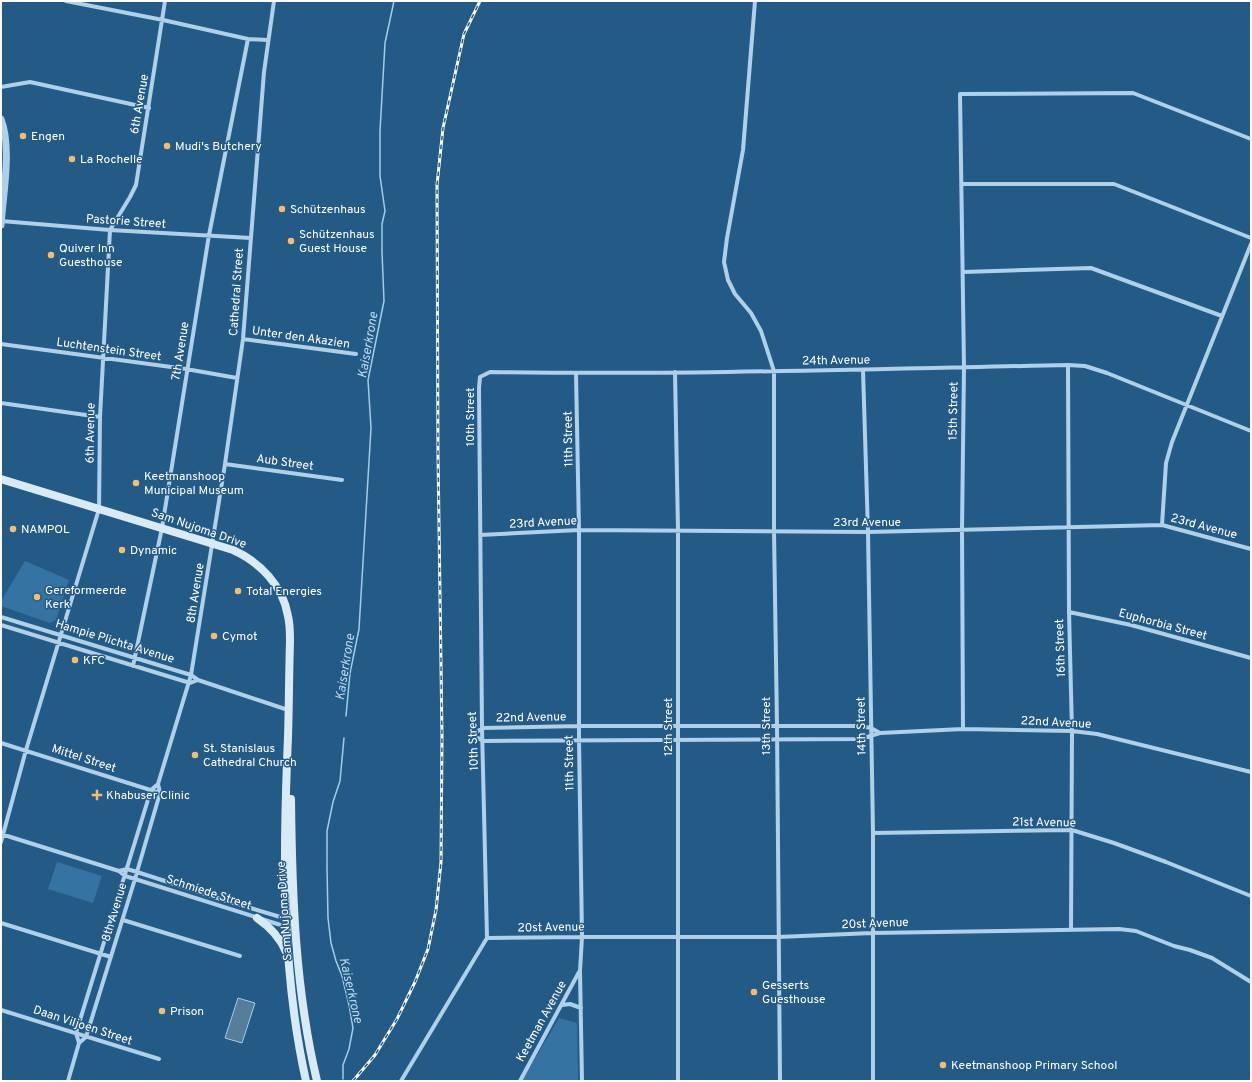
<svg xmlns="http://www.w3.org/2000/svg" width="1252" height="1082" viewBox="0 0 1252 1082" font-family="Overpass,sans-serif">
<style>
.green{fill:#3574a2}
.water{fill:#567d9a;stroke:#a3ccea}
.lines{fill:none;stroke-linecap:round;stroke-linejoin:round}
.stream{stroke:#a3ccea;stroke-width:1.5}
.minor{stroke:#afd0e9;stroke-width:4}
.tertiary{stroke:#afd0e9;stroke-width:7}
.secondary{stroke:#d9eaf7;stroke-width:8}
.rail-casing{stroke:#fff;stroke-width:3}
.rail{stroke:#245b86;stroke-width:1.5;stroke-dasharray:4.5;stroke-linecap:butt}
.poi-dot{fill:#f3be72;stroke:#245b86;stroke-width:1.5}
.labels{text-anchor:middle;stroke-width:3;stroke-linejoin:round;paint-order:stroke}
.street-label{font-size:12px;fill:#fff;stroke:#245b86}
.poi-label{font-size:12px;fill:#fff;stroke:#245b86;text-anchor:start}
.water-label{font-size:13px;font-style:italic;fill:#badaf0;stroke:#245b86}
</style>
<rect width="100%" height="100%" fill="#245b86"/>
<path class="green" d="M25,561l44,19 -13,40 -6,3 -49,-17v-5z
M57,862l45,14 -9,27 -45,-14z
M559,1018l18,5 1,58h-56z"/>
<path class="water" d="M238,998l17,5 -13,40 -17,-5z"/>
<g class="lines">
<path class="stream" d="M346,716l4,-43 9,-44 12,-201 -3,-48 16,-79 -2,-49v-28l3,-13 -5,-35v-45l5,-88 9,-42
M343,1079v-14l6,-16 4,-21 -4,-23 -7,-29 -6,-15 -5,-18 -3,-25 -1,-50v-37l6,-29 7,-21 4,-43"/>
<path class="minor" d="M66,1l97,19 85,19 19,1
M755,1l-12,149 -16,88 -3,24 4,18 7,14 16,19 10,18 13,40v160l3,195 3,355
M1,87l29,-5 119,26
M961,184h153l137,54
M1,221l109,9 141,8
M963,272l128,-4 131,48
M243,339l113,15
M1,344l185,25 51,9
M1068,365l1,247 3,119 -1,199
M863,370l5,162 5,301v248
M675,372l3,158v551
M576,373l3,157v209l3,198 -2,34 2,110
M1,403l99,14
M225,464l117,16
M1162,525l4,-62 6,-21 79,-198
M480,535l99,-5 289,2 294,-7 89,24
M1069,612l62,13 120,33
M1,617l190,58 7,5 90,30
M1,625l189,58 8,-3
M133,666l29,-138 47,-293 39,-196
M963,729l-1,-199 2,-163 -4,-273 173,-1 118,46
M880,733l-9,-5 -11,-2h-281l-97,2 -9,7 10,6 377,-2 20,-6 83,-4 109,2 25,3 154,38
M1,743l159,50
M873,833l199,-3 42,13 52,19 85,34
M1,834l118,37 6,5 10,3 152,48
M1,842l25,-92 73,-241 1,-92 10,-187 20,-33 6,-12 29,-184
M119,871l8,-2 10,3 90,29 60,18
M123,920l117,36
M1,923l110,34
M487,938l95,-1h196l94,-4 247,-4 17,2 38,15 16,4 22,8 39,24
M562,1005l8,-1 11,4
M1,1010l158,49
M79,1043l7,-6 49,-158 25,-86 -2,-9
M68,1081l11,-38 -3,-10 75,-243 7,-6 33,-109 34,-211 18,-125 21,-267 10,-71
M401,1081l86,-143 -5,-210 -3,-340 1,-11 10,-5c193,3 386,-3 578,-7l17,1 22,7 144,58
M520,1081l59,-109"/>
<path class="tertiary" d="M1,119c11,29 2,76 0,106"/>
<path class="secondary" d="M1,479l232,71c27,12 50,36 55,66 2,8 2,17 2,25 -1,32 -1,64 -2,96 -5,115 -7,232 18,344
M291,799c1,94 4,190 26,282
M257,918c13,9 23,19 29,34"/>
<g class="rail-casing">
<path id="rail" d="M353,1081l22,-26 22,-36 18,-37 13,-33 8,-39 5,-48 1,-126 -4,-282 -1,-269 6,-57 21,-94 16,-33"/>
</g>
<use href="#rail" class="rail"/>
</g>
<g class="poi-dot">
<circle cx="23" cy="136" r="4"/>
<circle cx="167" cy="146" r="4"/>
<circle cx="72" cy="159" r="4"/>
<circle cx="282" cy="209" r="4"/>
<circle cx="291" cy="241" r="4"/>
<circle cx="51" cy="255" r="4"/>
<circle cx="136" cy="483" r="4"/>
<circle cx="13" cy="529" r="4"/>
<circle cx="122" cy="550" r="4"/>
<circle cx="238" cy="591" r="4"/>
<circle cx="37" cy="597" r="4"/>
<circle cx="214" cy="636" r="4"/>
<circle cx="75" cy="660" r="4"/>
<circle cx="195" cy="755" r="4"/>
<path d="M95 789h4v4h4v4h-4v4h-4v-4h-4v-4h4z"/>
<circle cx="754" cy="992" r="4"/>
<circle cx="162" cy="1011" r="4"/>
<circle cx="943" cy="1065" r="4"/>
</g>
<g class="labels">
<g class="street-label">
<text transform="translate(139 104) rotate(-80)" y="4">6th Avenue</text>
<text transform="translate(126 221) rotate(4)" y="4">Pastorie Street</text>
<text transform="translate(236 292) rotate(-86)" y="4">Cathedral Street</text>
<text transform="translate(301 337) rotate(8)" y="4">Unter den Akazien</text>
<text transform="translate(109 349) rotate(8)" y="4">Luchtenstein Street</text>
<text transform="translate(180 351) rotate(-81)" y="4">7th Avenue</text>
<text transform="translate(836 360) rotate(-1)" y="4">24th Avenue</text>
<text transform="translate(953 411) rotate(-89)" y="4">15th Street</text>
<text transform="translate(470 417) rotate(-90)" y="4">10th Street</text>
<text transform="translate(90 433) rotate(-89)" y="4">6th Avenue</text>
<text transform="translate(568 439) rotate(-91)" y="4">11th Street</text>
<text transform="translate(285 462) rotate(8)" y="4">Aub Street</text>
<text transform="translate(543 522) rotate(-3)" y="4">23rd Avenue</text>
<text x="867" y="526">23rd Avenue</text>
<text transform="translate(1204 526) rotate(15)" y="4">23rd Avenue</text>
<text transform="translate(199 528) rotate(19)" y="4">Sam Nujoma Drive</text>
<text transform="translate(195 593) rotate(-81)" y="4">8th Avenue</text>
<text transform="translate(1163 624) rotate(15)" y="4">Euphorbia Street</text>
<text transform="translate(115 641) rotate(17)" y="4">Hampie Plichta Avenue</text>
<text transform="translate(1060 648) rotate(-92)" y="4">16th Street</text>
<text transform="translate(531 717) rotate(-1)" y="4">22nd Avenue</text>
<text transform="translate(1056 722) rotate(3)" y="4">22nd Avenue</text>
<text transform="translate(766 726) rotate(-90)" y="4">13th Street</text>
<text transform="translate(861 726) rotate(-91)" y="4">14th Street</text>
<text transform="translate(668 727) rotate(-90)" y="4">12th Street</text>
<text transform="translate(473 741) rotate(-92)" y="4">10th Street</text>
<text transform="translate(84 758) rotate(18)" y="4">Mittel Street</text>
<text transform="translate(569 763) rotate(-91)" y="4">11th Street</text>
<text transform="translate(1044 822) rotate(1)" y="4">21st Avenue</text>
<text transform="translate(209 892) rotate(18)" y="4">Schmiede Street</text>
<text transform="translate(284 911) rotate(-94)" y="4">Sam Nujoma Drive</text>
<text transform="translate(114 912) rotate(-73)" y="4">8th Avenue</text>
<text transform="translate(875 923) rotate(-2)" y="4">20st Avenue</text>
<text transform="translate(551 927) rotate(-1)" y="4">20st Avenue</text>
<text transform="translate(541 1021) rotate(-61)" y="4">Keetman Avenue</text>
<text transform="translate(83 1025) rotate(18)" y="4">Daan Viljoen Street</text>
</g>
<g class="poi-label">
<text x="31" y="140">Engen</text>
<text x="175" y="150">Mudi's Butchery</text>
<text x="80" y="163">La Rochelle</text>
<text x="290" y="213">Schützenhaus</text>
<text x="299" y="238">Schützenhaus<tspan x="299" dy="14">Guest House</tspan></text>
<text x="59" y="252">Quiver Inn<tspan x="59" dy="14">Guesthouse</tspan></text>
<text x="144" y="480">Keetmanshoop<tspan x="144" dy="14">Municipal Museum</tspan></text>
<text x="21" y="533">NAMPOL</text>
<text x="130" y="554">Dynamic</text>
<text x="45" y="594">Gereformeerde<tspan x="45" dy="14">Kerk</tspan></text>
<text x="246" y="595">Total Energies</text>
<text x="222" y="640">Cymot</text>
<text x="83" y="664">KFC</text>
<text x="203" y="752">St. Stanislaus<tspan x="203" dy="14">Cathedral Church</tspan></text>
<text x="106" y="799">Khabuser Clinic</text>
<text x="762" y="989">Gesserts<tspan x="762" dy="14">Guesthouse</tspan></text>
<text x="170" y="1015">Prison</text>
<text x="951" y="1069">Keetmanshoop Primary School</text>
</g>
<g class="water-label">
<text transform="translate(367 345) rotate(-80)" y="5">Kaiserkrone</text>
<text transform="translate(344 667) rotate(-81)" y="5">Kaiserkrone</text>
<text transform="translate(352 990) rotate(77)" y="5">Kaiserkrone</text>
</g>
</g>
<rect width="1252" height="1082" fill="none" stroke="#ffffff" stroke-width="4"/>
</svg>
